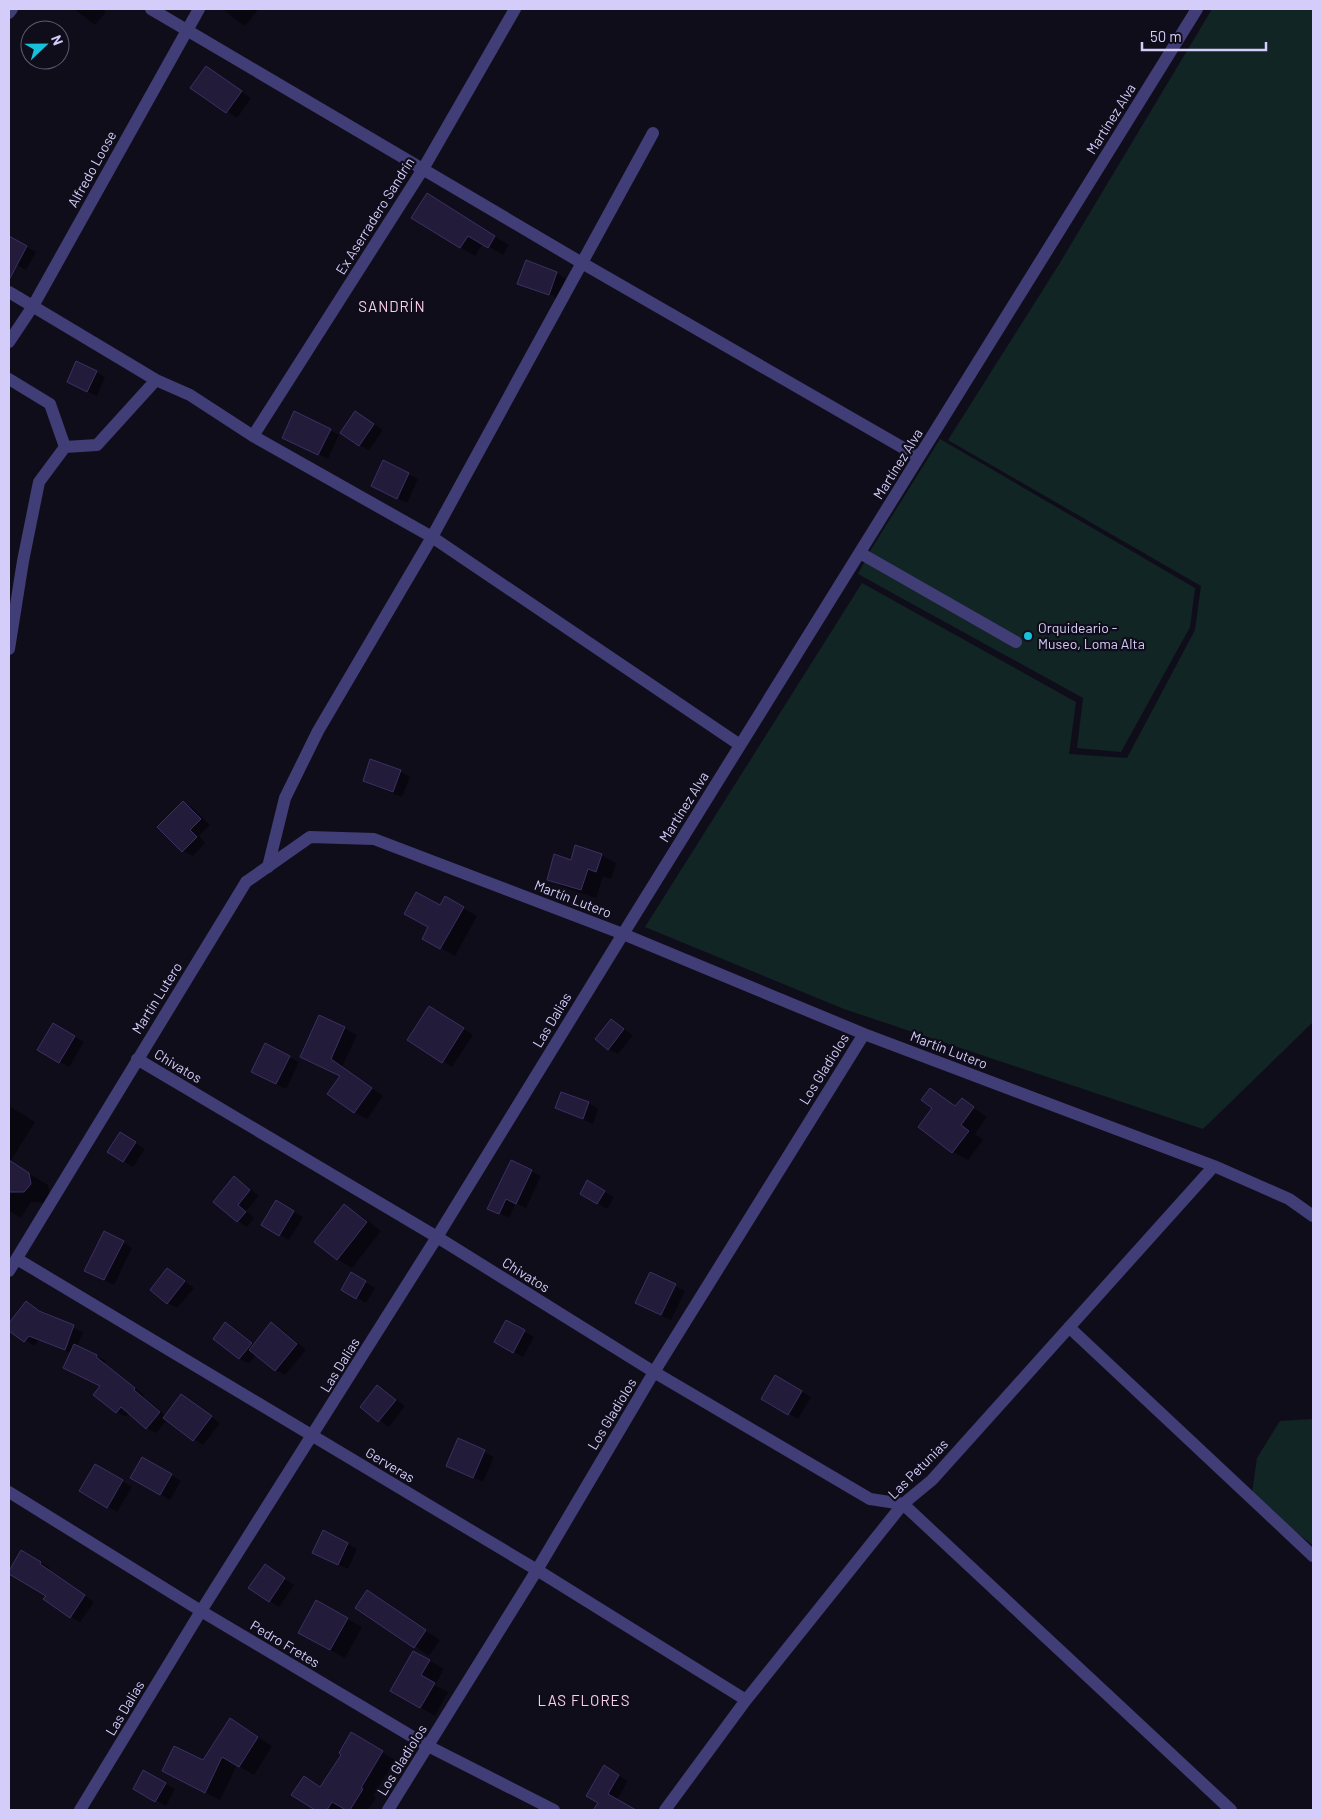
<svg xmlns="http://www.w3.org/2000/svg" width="1322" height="1819" viewBox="0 0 1322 1819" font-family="Barlow,sans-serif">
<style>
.green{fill:#112525}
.shadow{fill:#0007}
.building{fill:#231b3a;stroke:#3c3064}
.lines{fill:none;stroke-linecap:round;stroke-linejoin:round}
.street{stroke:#413d76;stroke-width:12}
.poi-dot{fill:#17c0db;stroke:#100d1b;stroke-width:2}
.labels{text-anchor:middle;stroke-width:4.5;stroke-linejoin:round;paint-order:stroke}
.street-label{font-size:14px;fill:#d4cdfa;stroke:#100d1b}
.poi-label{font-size:14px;fill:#d4cdfa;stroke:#100d1b;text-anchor:start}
.neighbourhood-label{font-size:15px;letter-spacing:1px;fill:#facfe9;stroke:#100d1b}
</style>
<rect width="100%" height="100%" fill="#100d1b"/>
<path class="green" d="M1212,9h101v1013l-110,107 -359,-120 -199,-82 217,-344 214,119 -7,52 58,4 68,-128 6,-44 -253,-146 110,-174z
M940,439l255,149 -5,39 -69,125 -44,-4 6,-50 -225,-124 12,-23z
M1313,1419v126l-62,-45 6,-42 23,-37z"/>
<path class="shadow" d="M74,9h29l3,3 -11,13z
M223,9h34l1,1 -13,16 -9,-6z
M216,73l35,25 -14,20 -45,-31z
M442,203l67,42 -6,10 -20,-12 -8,13 -15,-9z
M9,237l27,15 -10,18 -17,-10z
M527,262l30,11 9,6 -8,21 -4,-2 1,-2 -28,-10v2l-8,-5z
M96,372l9,5 -8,19 -19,-9z
M365,418l18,12 -14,20 -10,-5z
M330,430l9,5 -11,24 -36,-18z
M408,474l10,5 -11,24 -25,-12z
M400,771l10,6 -8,20 -28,-11 -10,-6z
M183,802l10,6 17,17 -11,11 6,7 -12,13 -10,-5z
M601,855l15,8 -5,16 -8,-3 -7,22 -33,-11 -15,-8 24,-18z
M445,898l32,18 -22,40 -32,-18z
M438,1013l35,22 -21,32 -43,-27z
M611,1021l22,14 -15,19 -9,-5z
M54,1024l30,18 -15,25 -30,-17z
M344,1028l13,7 -15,32 41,29 -16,23 -12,-7 -14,-36 -40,-20z
M289,1057l10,5 -13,27 -24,-12z
M930,1089l27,18 5,-7 25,17 -12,17 8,6 -15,20 -15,-8 -33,-25 13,-19z
M562,1093l27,10 9,6 -5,15 -37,-16z
M9,1106l26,16 -25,40 38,23 2,11 -6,7 -13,-1 -10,16 -12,-7z
M129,1139l16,10 -12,18 -25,-15z
M511,1161l30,15 -15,32 -10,-5 -7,15 -10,-5z
M235,1178l24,18 -13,15 8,7 -7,9 -9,-6z
M588,1182l26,15 -7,12 -26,-16z
M277,1202l26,15 -14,23 -26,-15z
M344,1205l15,9 22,17 -29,37 -15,-9z
M123,1242l9,6 -18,37 -19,-9z
M168,1269l26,19 -17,20 -9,-5z
M351,1274l24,14 -9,15 -24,-14z
M675,1286l10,5 -14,29 -25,-12z
M26,1303l18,12 39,17 -6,15 29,14 -1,3 39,31 -1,1 23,20 16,-21 38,28 -17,22 -36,-25 -11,13 -10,-5 -16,-15 -4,4 -9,-5 -22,-17 7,-9 -38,-18 7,-15 -32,-13 -5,6 -25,-17v-4z
M506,1321l28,16 -11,20 -27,-15z
M226,1324l29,20 17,-20 9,5 25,21 -21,25 -10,-5 -19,-16 -7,10 -10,-6z
M776,1376l35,21 -13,22 -36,-21z
M378,1386l27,20 -16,21 -28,-20z
M458,1440l36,17 -11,25 -26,-12z
M142,1458l39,23 -11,19 -38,-23z
M96,1466l36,21 -15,25 -36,-21z
M348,1544l9,5 -9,20 -25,-11z
M22,1551l28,17 -1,2 45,32 -14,20 -9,-5 -23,-22z
M274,1572l20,13 -15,22 -29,-19z
M367,1591l73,49 -11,16 -72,-49z
M347,1619l15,8 -17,31 -31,-17z
M414,1652l30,17 -9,16 13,7 -13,24 -43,-25z
M245,1728l27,18 -18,29 -17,-10 -17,35 -57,-29 40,-9z
M352,1734l43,26 -22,36 3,2 -8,12h-20l-2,-1 -1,1h-28l-24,-15 28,-7 22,-34z
M605,1767l23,14 -11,19 17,10h-40l5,-8z
M144,1772l31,17 -9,17 -31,-17z"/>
<path class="building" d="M206,66l36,25 -16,22 -36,-25z
M427,193l68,43 -7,12 -20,-12 -8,12 -49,-30z
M9,236l18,10 -18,34z
M526,260l31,12 -8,23 -32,-11z
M76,361l21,10 -10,21 -20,-10z
M294,411l37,18 -13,26 -36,-17z
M355,411l19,13 -15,22 -19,-13z
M383,460l26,13 -12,26 -26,-13z
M370,759l31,11 -8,22 -30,-11z
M183,801l18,18 -11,11 7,7 -15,15 -25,-25z
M575,845l27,9 -6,18 -8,-3 -7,21 -34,-10 7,-26 17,6z
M416,892l24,13 5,-9 19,11 -24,42 -18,-10 6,-12 -24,-13z
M429,1006l35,22 -22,35 -35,-23z
M319,1015l26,12 -14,32 41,29 -18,25 -27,-19 13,-18 -40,-19z
M611,1019l13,10 -16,21 -13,-11z
M53,1023l22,13 -16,27 -22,-13z
M265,1043l25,13 -14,28 -25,-12z
M930,1088l25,18 7,-8 12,9 -13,18 8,6 -17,22 -34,-26 14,-19 -11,-8z
M561,1092l28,10 -6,17 -28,-11z
M120,1132l16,10 -13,20 -16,-10z
M9,1160l20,13 2,11 -7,8h-15z
M511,1160l21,10 -16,34 -10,-5 -7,15 -12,-5z
M234,1176l16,14 -12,15 8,7 -9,10 -24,-20z
M587,1180l18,11 -8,13 -17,-10z
M276,1200l18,11 -15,25 -18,-11z
M344,1204l23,18 -30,38 -23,-18z
M104,1231l20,10 -20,39 -20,-9z
M167,1268l18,13 -18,23 -17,-14z
M351,1272l15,9 -10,18 -15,-9z
M650,1272l26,12 -15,31 -26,-12z
M26,1301l13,10 35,14 -9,25 -36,-14 -5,6 -15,-11v-8z
M506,1320l19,10 -12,23 -19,-11z
M225,1322l27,21 -13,16 -26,-20z
M271,1322l26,22 -22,27 -26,-21z
M74,1344l23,11 -1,2 39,31 -1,2 26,22 -14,17 -25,-22 -5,6 -23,-18 7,-9 -37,-18z
M775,1375l27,16 -14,24 -27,-16z
M377,1385l19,15 -18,22 -18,-15z
M181,1394l31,22 -19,25 -30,-23z
M458,1438l27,12 -12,28 -27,-12z
M142,1457l30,17 -12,21 -30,-17z
M95,1464l28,16 -16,28 -28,-17z
M323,1530l25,13 -10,22 -26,-12z
M21,1550l20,12 -1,2 45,31 -15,23 -27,-19 3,-3 -37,-22v-3z
M265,1564l20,14 -16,24 -21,-14z
M367,1590l59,40 -12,18 -59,-40z
M316,1600l32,18 -18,32 -32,-17z
M413,1651l17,9 -9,15 14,8 -15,25 -30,-17z
M230,1718l28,19 -19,30 -17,-10 -17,36 -43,-22 12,-25 29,14z
M351,1732l32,19 -22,37 2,1 -13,21h-4l-14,-8 -5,8h-12l-24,-15 13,-19 16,11 21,-32 -2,-2z
M604,1765l15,10 -11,19 28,16h-43l5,-7 -12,-7z
M143,1770l23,13 -11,19 -22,-13z"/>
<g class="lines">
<path class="street" d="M151,9l431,254 337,194
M9,13l3,-4
M9,292l147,88 34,15 63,41 179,101 308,208
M9,342l24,-36 166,-297
M9,379l41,25 15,43
M253,436l170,-267 92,-160
M860,553l156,89
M9,649l14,-88 16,-79 26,-35 32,-2 59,-65
M268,867l17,-69 33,-67 114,-194 221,-404
M137,1059l300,178 217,135 216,127 33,5
M17,1259l520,311 209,130
M9,1271l237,-389 64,-45 64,2 249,95 241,100 350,132 75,33 24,17
M1069,1327l244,229
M9,1492l192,119 227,135 126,64
M903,1504l328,306
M80,1810l121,-199 236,-374 186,-303 574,-925
M388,1810l149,-240 117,-198 210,-338
M665,1810l81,-110 157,-196 29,-24 282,-314"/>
</g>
<circle class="poi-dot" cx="1028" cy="636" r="5"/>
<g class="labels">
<g class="street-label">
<text transform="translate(1111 119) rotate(-58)" y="5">Martínez Alva</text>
<text transform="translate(92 169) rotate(-61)" y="5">Alfredo Loose</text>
<text transform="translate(375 216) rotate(-58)" y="5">Ex Aserradero Sandrín</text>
<text transform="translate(898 464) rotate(-58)" y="5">Martínez Alva</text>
<text transform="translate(684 807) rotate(-58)" y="5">Martínez Alva</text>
<text transform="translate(573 899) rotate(21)" y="5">Martín Lutero</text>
<text transform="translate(157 998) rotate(-58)" y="5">Martín Lutero</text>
<text transform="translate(552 1020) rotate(-59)" y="5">Las Dalias</text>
<text transform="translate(949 1050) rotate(21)" y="5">Martín Lutero</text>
<text transform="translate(178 1066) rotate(31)" y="5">Chivatos</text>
<text transform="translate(824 1069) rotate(-58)" y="5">Los Gladiolos</text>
<text transform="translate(526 1275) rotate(32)" y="5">Chivatos</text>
<text transform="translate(340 1365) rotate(-58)" y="5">Las Dalias</text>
<text transform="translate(612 1414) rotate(-59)" y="5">Los Gladiolos</text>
<text transform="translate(390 1465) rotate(31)" y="5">Gerveras</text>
<text transform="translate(918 1469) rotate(-45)" y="5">Las Petunias</text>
<text transform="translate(285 1644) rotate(31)" y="5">Pedro Fretes</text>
<text transform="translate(125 1708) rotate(-59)" y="5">Las Dalias</text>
<text transform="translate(402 1760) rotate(-58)" y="5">Los Gladiolos</text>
</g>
<g class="poi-label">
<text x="1038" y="633">Orquideario -<tspan x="1038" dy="16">Museo, Loma Alta</tspan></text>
</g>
<g class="neighbourhood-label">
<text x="392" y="312">SANDRÍN</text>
<text x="584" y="1706">LAS FLORES</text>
</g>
</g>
<rect width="1322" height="1819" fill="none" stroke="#d4cdfa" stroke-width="20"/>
<g transform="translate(45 45) rotate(68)"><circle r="24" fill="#100d1b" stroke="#5e5a74"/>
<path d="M0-4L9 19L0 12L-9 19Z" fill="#17c0db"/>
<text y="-8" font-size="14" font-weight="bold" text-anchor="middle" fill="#d4cdfa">N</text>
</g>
<path d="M1142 42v8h124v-8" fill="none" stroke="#d4cdfa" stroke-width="2.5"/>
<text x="1150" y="42" font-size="15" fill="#d4cdfa" stroke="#100d1b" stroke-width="4" paint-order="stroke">50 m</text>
</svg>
